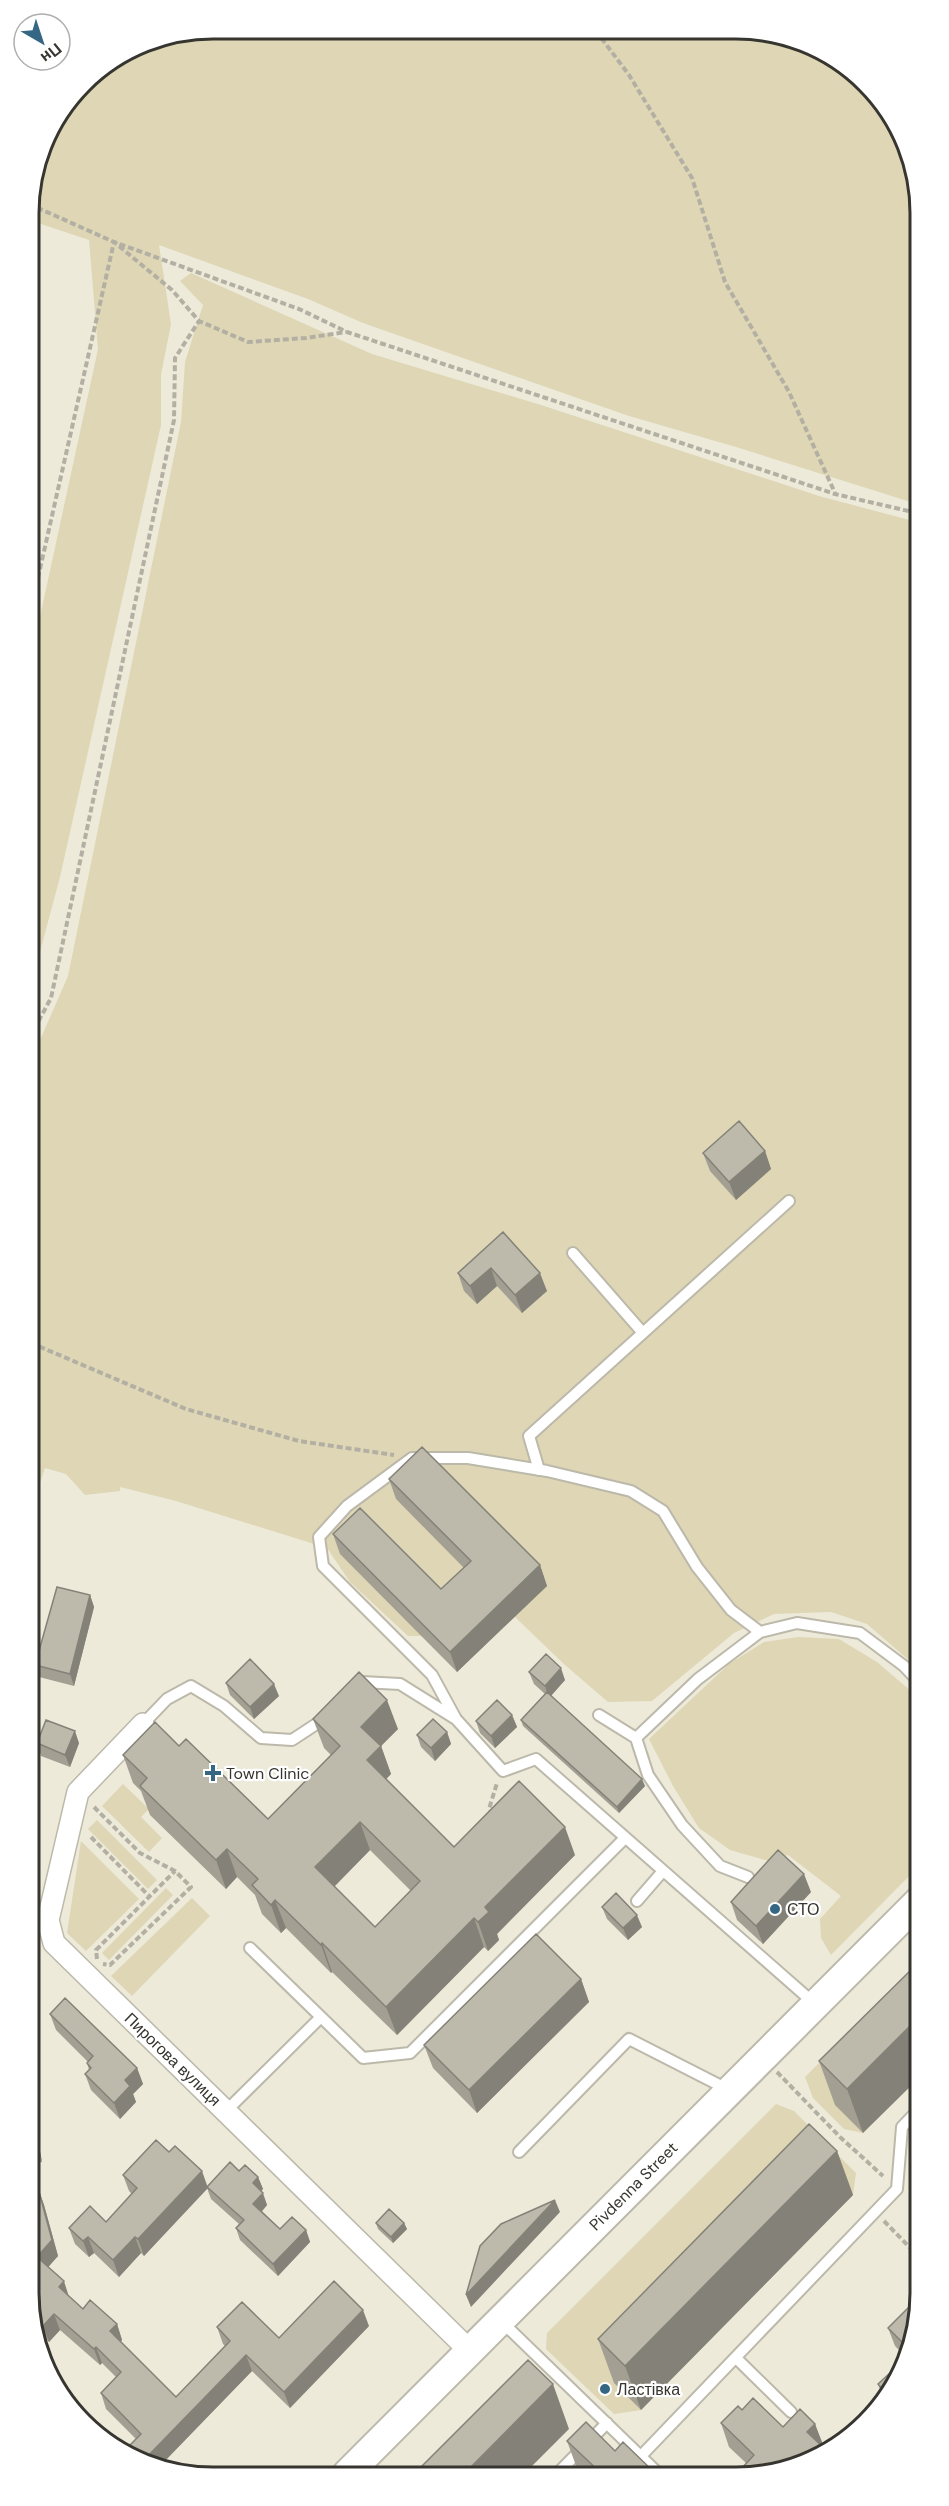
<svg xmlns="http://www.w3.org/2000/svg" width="949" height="2506" viewBox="0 0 949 2506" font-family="'DM Sans',sans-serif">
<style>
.green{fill:#ded6b5}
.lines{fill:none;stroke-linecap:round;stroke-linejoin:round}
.lane-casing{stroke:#bcb9aa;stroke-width:14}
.street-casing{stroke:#bcb9aa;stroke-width:24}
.secondary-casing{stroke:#bcb9aa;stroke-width:32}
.path{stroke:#b3b0a3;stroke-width:4;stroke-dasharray:6 3;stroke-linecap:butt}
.lane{stroke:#fff;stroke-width:10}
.street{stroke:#fff;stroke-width:21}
.secondary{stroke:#fff;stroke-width:28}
.wall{fill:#a3a093;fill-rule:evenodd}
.shaded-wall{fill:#848278}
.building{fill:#bdbaab;stroke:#848278;stroke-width:1.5;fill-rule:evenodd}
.poi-dot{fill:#356784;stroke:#fff;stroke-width:2}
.labels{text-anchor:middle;stroke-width:4.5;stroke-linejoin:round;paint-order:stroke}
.poi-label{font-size:16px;fill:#36352f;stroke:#fff;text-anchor:start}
.street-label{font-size:16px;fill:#36352f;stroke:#fff}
.rim{fill:none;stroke:#36352f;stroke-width:3}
</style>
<rect width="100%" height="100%" fill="#edeada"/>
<path class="green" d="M213,29l559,3 46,16 48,34 30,39 21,56v327l-181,-57 -107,-31 -266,-93 -55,-24 -149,-54 12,79 -10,51v50l-101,452 -30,112v-326l68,-314 -9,-109 -60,-20v-19l19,-70 43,-56 52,-33z
M191,273l181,81 169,51 278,91 98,26 2,1147 -52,-45 -36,-12 -57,2 -40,19 -82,68 -44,1 -43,-37 -50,-48 -93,19h-14l-58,-54 -23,-34 -151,-47 -56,-14v4l-35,4 -19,-21 -21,-6 -14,41 -1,-446 38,-87 113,-554 4,-60 18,-57 -23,-24z
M798,1637l41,2 38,23 42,36v168l-88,89 -10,-17 -1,-19 21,-23 -53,-41 -20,6 -38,-11 -31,-22 -26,-42 -24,-47 80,-75 35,-22z
M123,1784l26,25 -8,8 21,21 -13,14 -47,-46z
M97,1820l60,60 -9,9 -60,-60z
M81,1841l58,58 -53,52 -19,-18z
M166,1888l7,7 -64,65 -7,-7z
M192,1898l18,18 -78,80 -21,-20z
M920,1962l-57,171 -19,-4 -31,-31 -8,-21z
M776,2104l18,7 62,62 -3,22 -28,-26 -210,214 26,27 -27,4 -68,-65 1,-16z"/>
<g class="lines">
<g class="lane-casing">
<path id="lane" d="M573,1253l70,80
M539,1470l-10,-34 260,-235
M760,1632l-29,-22 -34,-43 -34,-56 -32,-20 -84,-20 -79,-13h-56l-65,48 -28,31 4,29 109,109 24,44 47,52 33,-12 279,245
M358,1687l4,-5 38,2 56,35
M599,1715l37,23 12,37 34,50 38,41 28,11
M143,1724l24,-25 24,-13 33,20 37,32 31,2 35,-23
M636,1738l62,-59 62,-47 37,-9 63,10 44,33 15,16
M637,1901l26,-30
M250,1948l71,69
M226,2111l95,-94 42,41 47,-5 215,-215
M519,2152l110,-113 100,51
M502,2322l157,152
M736,2358l55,54
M641,2456l256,-267 5,-62 18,-19
M557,2474l50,-51"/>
</g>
<g class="street-casing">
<path id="street" d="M143,1724l-65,68 -30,128 6,23 415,407"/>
</g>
<g class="secondary-casing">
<path id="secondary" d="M347,2474l573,-574"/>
</g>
<path class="path" d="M596,31l33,44 63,103 33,104 64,110 46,101
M29,204l85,38 185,67 48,23 488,162 82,19
M30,613l84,-371 58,48 27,31 49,21 58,-4 40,-6
M30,1037l21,-39 123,-578 1,-62 24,-37
M31,1343l155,66 113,32 95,14
M94,1807l46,46 35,18 16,16 -81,78 -7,-1
M493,1815l-4,-6 8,-26
M91,1837l59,60
M97,1959l-1,-9 79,-79
M777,2072l63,65 43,39
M884,2221l36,37"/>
<use href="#lane" class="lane"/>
<use href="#street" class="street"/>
<use href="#secondary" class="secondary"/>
</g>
<path class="wall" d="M765,1151l6,18 -35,31 -26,-29 -7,-18z
M503,1232l44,59 -25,22 -25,-27 -20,18 -13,-13 -6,-18z
M389,1479l151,86 7,21 -90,86 -117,-118 -7,-20 108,55 23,-21 -68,-69z
M90,1595l4,12 -20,79 -35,-9 -4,-12z
M529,1672l36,8 -14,16 94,90 -26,27 -96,-87 -2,-6 24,-26 -11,-10z
M226,1683l53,13 -25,23 -24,-24z
M512,1715l5,12 -22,21 -15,-15 -4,-12z
M313,1719l85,10 -17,17 10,28 -5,5 68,68 121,8 -78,79 2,6 -11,11 -4,-4 -87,88 -65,-63 -1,1 -45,-45 -5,5 -19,-19 -7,-19 -18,-18 -11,12 -76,-74 -9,-24 -8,-8 -10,-28 56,-9 89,73 63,-64 -7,-7zM370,1850l41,41 -36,36 -41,-40z
M447,1732l4,12 -16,17 -14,-14 -4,-12z
M37,1743h42l-9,24 -29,-11z
M811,1892l-48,52 -26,-24 -6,-18z
M602,1907l40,20 -14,13 -21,-21z
M920,1961l-57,172 -28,-28 -16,-44z
M581,1979l8,23 -112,111 -44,-45 -9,-23z
M50,2014l87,54 6,16 -10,10 3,8 -16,17 -29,-29 -6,-16 4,-4 -2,-7 1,-1 -32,-32z
M32,2110l10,52 -10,3z
M837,2151l16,44 -212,215 -27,-27 -16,-44z
M239,2171l19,6 5,12 -2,2 6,14 -5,6 18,18 26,1 4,12 -32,34 -38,-36 -4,-12 3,-4 -28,-25 -4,-11 -63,68 -3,-3 -22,24 -25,-24 -5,4 -14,-13 -6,-16 37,-6 26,-28 -3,-3 -6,-16 85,12z
M38,2188l6,17 14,51 -10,11 21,30 14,12 34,15 5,16 -2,2 56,55 49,-51 -2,-2 -6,-17 62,11 90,-12 -79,82 -38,-37 -94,97 -27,-10 -2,-1 -3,-8 10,-10 -30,-30 -5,-16 15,-16 -14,-14 -2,2 -40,-35 -11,12 -17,-15v-137z
M376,2223h28l3,6 -14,14 -15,-14z
M920,2305l-12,54 -13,-13 -7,-18z
M906,2365l-21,34 -3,-3 -4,-12z
M742,2410l41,17 32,-3 8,24 3,2 1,3 -55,21h-30l-1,-5 5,-6 -17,-16 -8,-24z
M567,2441l48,10 41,23h-77z"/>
<path class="shaded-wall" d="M765,1151l6,18 -35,31 -7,-18z
M491,1268l6,18 -20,18 -7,-18z
M540,1273l7,18 -25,22 -7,-18z
M540,1565l7,21 -90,86 -7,-20z
M90,1595l4,12 -20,79 -4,-12z
M561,1668l4,12 -16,18 -4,-12z
M274,1684l5,12 -25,23 -4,-12z
M387,1700l11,29 -17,17 10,28 -14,14 -10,-28 -6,-33z
M512,1715l5,12 -22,21 -4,-12z
M75,1731l4,12 -9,24 -5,-12z
M447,1732l4,12 -16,17 -4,-13z
M642,1779l3,7 -26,27 -2,-6z
M360,1822l10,28 -45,46 -10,-29z
M565,1827l10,28 -78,79 2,6 -11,11 -10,-29 7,-15z
M227,1849l10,28 -11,12 -10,-29z
M804,1874l7,18 -48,52 -7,-18z
M275,1900l11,28 -5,5 -10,-28z
M637,1915l5,12 -14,13 -5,-12z
M474,1918l10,29 -87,88 -11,-28z
M322,1943l10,29 -1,1 -10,-28z
M581,1979l8,23 -112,111 -8,-23z
M920,2016v61l-57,56 -16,-44z
M137,2068l6,16 -10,10 3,8 -16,17 -6,-16 11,-23z
M32,2110l10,52 -10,-28z
M837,2151l16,44 -212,215 -16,-44z
M202,2171l6,17 -64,68 -6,-17z
M258,2177l5,12 -6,6 -4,-12z
M38,2188l6,17 14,51 -15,17 -6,-16z
M263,2193l4,12 -9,11 -5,-12z
M555,2200l5,12 -89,95 -5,-12z
M404,2223l3,6 -14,14 -2,-6z
M306,2230l4,12 -32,34 -5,-12z
M88,2237l6,16 -5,4 -6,-16z
M135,2237l6,16 -22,24 -6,-17z
M64,2281l5,16 -10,-10z
M363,2310l6,16 -79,82 -6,-16z
M54,2314l6,16 -11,12 -6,-16z
M117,2324l5,16 -6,8 -6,-17z
M96,2347l6,16 -2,2 -6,-16z
M246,2355l6,16 -94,97 -16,-6z
M553,2384l16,45 -45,45h-60z
M815,2424l9,23 -8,8 -9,-23z"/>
<path class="building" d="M739,1121l26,30 -36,31 -26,-29z
M503,1232l37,41 -25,22 -24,-27 -21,18 -12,-13z
M422,1447l118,118 -90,87 -117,-118 27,-26 81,81 30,-28 -82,-82z
M57,1587l33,8 -20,79 -35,-9z
M546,1654l15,14 -16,18 -16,-14z
M250,1659l24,25 -24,23 -24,-24z
M359,1672l28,28 -26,27 20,19 -14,14 87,87 65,-66 46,46 -80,80 4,5 -11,10 -4,-4 -88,89 -64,-64 -1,2 -46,-45 -4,5 -19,-20 6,-6 -31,-30 -11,11 -76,-74 7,-8 -24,-23 32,-33 24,24 7,-7 82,80 72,-73 -27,-27zM360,1822l60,59 -45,46 -60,-60z
M547,1692l95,87 -25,28 -96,-87z
M497,1700l15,15 -21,21 -15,-15z
M433,1719l14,13 -16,16 -14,-13z
M46,1720l29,11 -10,24 -28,-12z
M778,1850l26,24 -48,52 -25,-24z
M616,1893l21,22 -14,13 -21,-21z
M536,1934l45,45 -112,111 -45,-45z
M920,1961v55l-73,73 -28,-28z
M65,1998l72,70 -12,12 5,6 -16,17 -29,-29 6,-6 -4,-5 6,-7 -43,-42z
M809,2124l28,27 -212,215 -27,-27z
M156,2140l13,12 6,-6 27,25 -64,68 -3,-2 -22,23 -25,-23 -5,4 -14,-13 21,-22 16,16 31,-34 -14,-13z
M230,2162l9,9 6,-6 13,12 -5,6 10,10 -10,11 27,25 12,-12 14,13 -33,34 -37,-36 8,-8 -37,-33z
M38,2188l14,52 -15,17 27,24 -5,6 24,22 7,-9 27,24 -7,7 66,66 54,-56 -13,-14 25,-25 37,36 55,-57 29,29 -79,82 -38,-37 -104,107 -4,-1 -12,-12 15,-15 -40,-41 20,-21 -25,-25 -2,2 -40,-35 -11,12 -11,-10v-126z
M555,2200l-89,95 14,-49 21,-22z
M389,2209l15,14 -13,14 -15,-14z
M920,2296v9l-10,45 -22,-22z
M528,2360l25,24 -89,90h-50z
M903,2361l3,4 -19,29 -9,-10z
M753,2398l30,29 17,-18 15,15 -8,8 19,18 -7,6 -47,18h-26l-5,-5 13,-14 -33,-32 17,-17 4,4z
M586,2422l29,29 8,-9 33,32h-54l-35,-33z"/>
<g class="poi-dot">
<path d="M210 1764h6v6h6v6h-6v6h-6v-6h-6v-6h6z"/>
<circle cx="775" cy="1909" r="6"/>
<circle cx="605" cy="2389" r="6"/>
</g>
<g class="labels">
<g class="poi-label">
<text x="226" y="1779">Town Clinic</text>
<text x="787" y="1915">СТО</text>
<text x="617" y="2395">Ластівка</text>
</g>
<g class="street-label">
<text transform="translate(173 2059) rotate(44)" y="6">Пирогова вулиця</text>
<text transform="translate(633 2186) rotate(-45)" y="6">Pivdenna Street</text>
</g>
</g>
<path d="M0 0H949V2506H0ZM213 39H736A174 174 0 0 1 910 213V2293A174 174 0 0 1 736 2467H213A174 174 0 0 1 39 2293V213A174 174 0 0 1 213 39Z" fill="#fff" fill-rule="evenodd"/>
<path class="rim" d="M213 39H736A174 174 0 0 1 910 213V2293A174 174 0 0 1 736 2467H213A174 174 0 0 1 39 2293V213A174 174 0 0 1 213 39Z"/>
<g transform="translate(42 42) rotate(141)"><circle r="28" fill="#ffffff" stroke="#afaeac" stroke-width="1.5"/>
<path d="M0-4.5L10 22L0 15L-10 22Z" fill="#356784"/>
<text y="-9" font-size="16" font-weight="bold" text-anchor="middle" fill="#36352f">Пн</text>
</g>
</svg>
